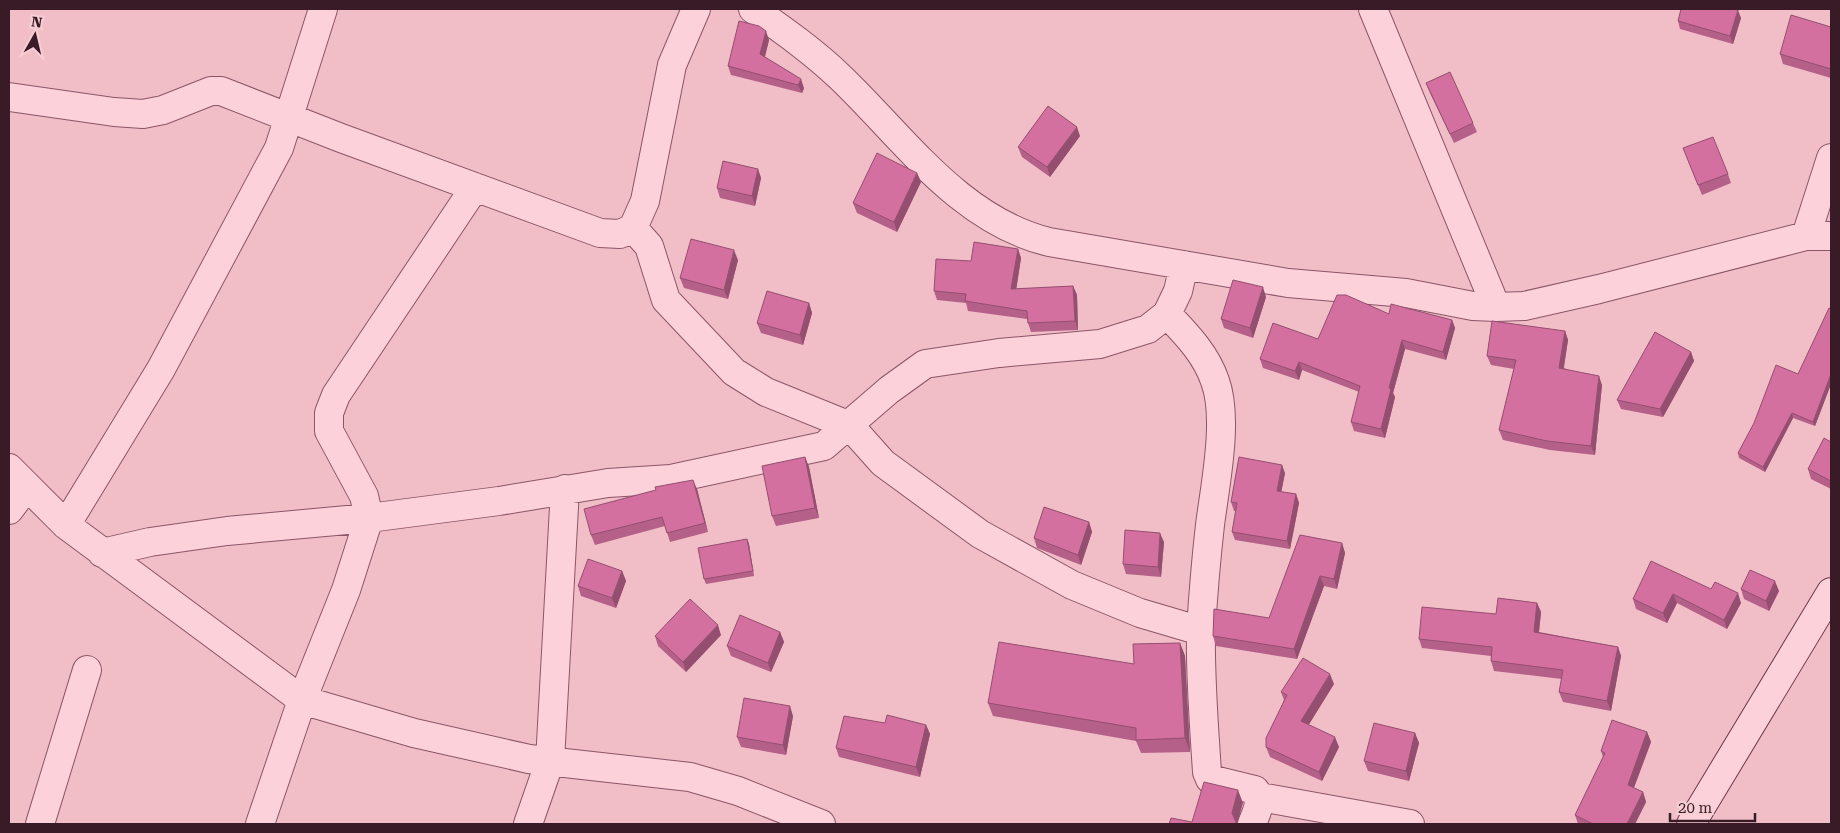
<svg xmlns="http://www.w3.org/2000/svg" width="1840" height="833" viewBox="0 0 1840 833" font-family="'Roboto Serif',serif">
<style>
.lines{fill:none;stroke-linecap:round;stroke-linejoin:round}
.street-casing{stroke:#8b5568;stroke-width:30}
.secondary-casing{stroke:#6c384c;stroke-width:30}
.street{stroke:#fcd1d9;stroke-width:28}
.secondary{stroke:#fcd1d9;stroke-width:28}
.wall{fill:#b56089}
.shaded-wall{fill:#944e6f}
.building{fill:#d3709f;stroke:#944e6f}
</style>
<rect width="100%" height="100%" fill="#f1bec7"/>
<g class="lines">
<g class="street-casing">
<path id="street" d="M753,9c30,21 61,43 87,68 64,61 119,143 209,165l239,41 118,10 67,13 23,1 28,-1 75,-17 207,-53h25
M1373,9l123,298
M9,97l105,15 29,2 20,-4 48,-19h10l120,47 259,95 20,1 13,-6 12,-27 27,-136 24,-56
M633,228l16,18 17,54 68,72 32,20 84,34 33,37 97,71 92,51 68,28 61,18
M1806,236l25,-78
M1167,314c19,20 39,40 48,67 14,38 0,104 -5,144 -4,35 -7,71 -9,106 -1,47 3,94 6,141l3,7 45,11c9,10 1,23 -3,34
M9,468l57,57 236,175 112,33 115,26 161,18 48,14 83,33
M9,510l18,-24
M66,525l95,-156 118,-221 44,-139
M102,553l48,-11 77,-11 142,-13 130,-17 109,-18 63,-4 153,-33 65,-56 36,-26 74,-11 101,-9 48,-15 19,-15 11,-23 6,-26
M1260,797l150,27
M40,824l47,-154
M260,824l42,-124 44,-110 23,-72 -5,-22 -35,-65v-18l7,-18 139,-208
M528,824l22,-63 15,-272"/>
</g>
<g class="secondary-casing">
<path id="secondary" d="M1691,824l140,-232"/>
</g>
<use href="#street" class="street"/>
<use href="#secondary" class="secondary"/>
</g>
<path class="wall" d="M1681,9h54l6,9 -8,26 -53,-15 -2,-8z
M1831,27v51l-48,-14 -3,-10z
M769,40l-4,17 39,31 -2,5 -71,-18 -3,-9z
M1426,83l47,40 4,9 -23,11 -24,-50z
M1080,136l-30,41 -28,-20 -4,-10z
M1683,148l45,26 3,9 -29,12z
M758,169l3,9 -6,28 -35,-8 -3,-10z
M917,173l4,9 -24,50 -40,-19 -4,-10z
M1018,249l3,9 -5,31 57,-3 4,9 1,35 -47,2 -3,-9 -1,-4 -59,-8 -2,-8 -29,-3 -3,-9 37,-30z
M738,260l-10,39 -44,-11 -4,-10z
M1266,297l-13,41 -29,-10 -3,-9z
M809,303l3,10 -9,32 -42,-12 -4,-10z
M1831,309v75l-16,42 -22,-8 -28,54 -26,-14 -1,-5 60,-79z
M1389,314l63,6 3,8 -9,32 -41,-11 -12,44 2,4 -10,41 -31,-7 -3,-9 8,-30 -57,-22 -3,10 -36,-12 -3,-9z
M1565,331l3,9 -4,28 38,17 -7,70 -45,-5 -47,-10 -4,-10 15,-61 -23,-4 -4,-9z
M1691,352l3,9 -31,56 -42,-8 -4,-9z
M1831,442v47l-20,-10 -3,-10z
M805,457l4,10 10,51 -43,8 -4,-10z
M1285,473l-4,19 15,2 3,9 -9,46 -55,-9 -3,-8 4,-21h-2l-3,-9z
M697,489l11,43 -38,10 -5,-16 -70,19 -4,-10z
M1089,522l3,10 -11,33 -44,-17 -3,-10z
M747,539l2,5 5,32 -48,8 -2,-5z
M1164,542l-3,35 -35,-3 -3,-10z
M1342,543l3,10 -8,36 -13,-3 -27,73 -81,-13 -3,-10 56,-18z
M622,571l4,10 -10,27 -35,-12 -3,-10z
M1711,589l30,14 -14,26 -50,-26 -10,20 -31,-14 -3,-10z
M1741,589l38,2 -10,20 -25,-12z
M1537,603l4,9 -2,20 79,15 3,9 -10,55 -48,-9 -4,-10 3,-13 -68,-8 -3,-10v-5l-69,-8 -3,-9 77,-25z
M780,632l4,10 -13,30 -40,-16 -4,-10z
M721,635l-35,37 -28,-26 -3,-10z
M1180,643l5,13 5,96 -49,1 -5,-12 -143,-25 -5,-13 146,-39z
M1334,684l-26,41 31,22 -17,34 -52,-24 -4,-10 18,-47 -3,-8z
M793,716l-7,39 -45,-8 -4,-10z
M885,723l41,2 4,9 -10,43 -81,-20 -3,-9z
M1647,732l4,10 -17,46 9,4 3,10 -11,22h-57l-3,-9 28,-58 -2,-6z
M1415,733l4,10 -10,38 -41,-10 -4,-10z"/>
<path class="shaded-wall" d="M1738,10l3,8 -8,26 -3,-8z
M766,31l3,9 -6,23 -3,-9z
M801,79l3,9 -2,5 -4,-8z
M1077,127l3,9 -30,41 -3,-10z
M758,169l3,9 -6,28 -3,-10z
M917,173l4,9 -24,50 -3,-10z
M1018,249l3,9 -6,40 -4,-9z
M734,250l4,10 -10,39 -4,-9z
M1073,286l4,9 1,35 -3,-9z
M1263,287l3,10 -13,41 -3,-10z
M809,303l3,10 -9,32 -3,-10z
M1452,320l3,8 -9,32 -3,-8z
M1565,331l3,9 -6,37 -3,-9z
M1402,340l3,9 -12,44 2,4 -10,41 -4,-9 8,-41z
M1691,352l3,9 -31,56 -3,-8z
M1299,362l3,8 -3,10 -4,-9z
M1831,374v10l-16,42 -2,-4z
M1599,376l3,9 -7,70 -4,-9z
M1792,413l1,5 -28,54 -2,-5z
M805,457l4,10 10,51 -4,-10z
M1282,465l3,8 -5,26 -3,-8z
M693,480l4,9 11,43 -3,-9z
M1296,494l3,9 -9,46 -3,-8z
M1089,522l3,10 -11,33 -3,-10z
M1160,533l4,9 -3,35 -3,-10z
M747,539l2,5 5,32 -1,-5z
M1342,543l3,10 -8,36 -3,-10z
M622,571l4,10 -10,27 -4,-10z
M1320,576l4,10 -27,73 -3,-10z
M1775,581l4,10 -10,20 -3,-10z
M1738,593l3,10 -14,26 -3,-9z
M1673,594l4,9 -10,20 -4,-10z
M1537,603l4,9 -3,29 -4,-9z
M718,625l3,10 -35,37 -3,-10z
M780,632l4,10 -13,30 -3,-9z
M1180,643l5,13 5,96 -5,-14z
M1618,647l3,9 -10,55 -4,-10z
M1330,674l4,10 -29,47 -4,-10z
M790,706l3,10 -7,39 -3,-10z
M926,725l4,9 -10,43 -4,-10z
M1647,732l4,10 -20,53 -3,-10z
M1415,733l4,10 -10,38 -3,-10z
M1335,737l4,10 -17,34 -3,-9z
M1238,790l5,13 -6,21h-1l-4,-11z
M1643,792l3,10 -11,22h-8z"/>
<path class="building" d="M1681,9h52l5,1 -8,26 -52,-15z
M1791,15l40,12v42l-51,-15z
M739,21l20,5 7,5 -6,23 41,25 -3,6 -70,-19z
M1450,72l23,51 -23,11 -24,-51z
M1048,106l29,21 -30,40 -29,-20z
M1713,137l15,37 -30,11 -15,-37z
M877,153l40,20 -23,49 -41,-19z
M723,161l35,8 -6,27 -35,-8z
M691,239l43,11 -10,40 -44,-12z
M974,242l44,7 -7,40 62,-3 2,35 -47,2 -1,-12 -62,-10 1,-7 -32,-3 2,-32 35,2z
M1233,280l30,7 -13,41 -29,-9z
M767,291l42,12 -9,32 -43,-12z
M1337,295h9l43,19 2,-10 61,16 -9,32 -41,-12 -13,48 2,1 -10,40 -30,-7 9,-36 -61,-24 -4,9 -35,-12 13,-36 45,16z
M1829,308l2,1v65l-18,48 -21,-9 -29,54 -25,-14 16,-30 22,-58 22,9z
M1492,321l73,10 -6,37 40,8 -8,70 -44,-5 -48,-11 17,-70 -29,-4z
M1655,332l36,20 -31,57 -43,-9z
M1824,438l7,4v39l-23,-12z
M805,457l10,51 -43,8 -10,-50z
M1239,457l43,8 -5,26 19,3 -9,47 -55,-9 5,-29 -6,-1z
M693,480l12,43 -38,10 -5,-16 -71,18 -7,-26 72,-19 -1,-3z
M1044,507l45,15 -11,33 -44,-17z
M1125,530l35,3 -2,34 -35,-3z
M1300,535l42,8 -8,36 -14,-3 -26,73 -81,-13 1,-27 55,9z
M747,539l6,32 -49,8 -6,-31z
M588,559l34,12 -10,27 -34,-12z
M1651,561l60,28 4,-7 23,11 -14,27 -51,-26 -10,19 -30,-14z
M1750,570l25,11 -9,20 -25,-12z
M1498,598l39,5 -3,29 84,15 -11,54 -48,-9 4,-22 -72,-9 1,-14 -73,-8 3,-32 74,7z
M690,599l28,26 -35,37 -28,-26z
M740,615l40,17 -12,31 -41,-17z
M999,642l135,22 -1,-20 47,-1 5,95 -49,2v-12l-148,-25z
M1303,658l27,16 -29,47 34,16 -16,35 -53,-25v-9l21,-43 -6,-3z
M744,698l46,8 -7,39 -46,-8z
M887,715l39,10 -10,42 -80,-19 8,-32 41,7z
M1612,720l35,12 -19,53 15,7 -16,32h-34l-18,-9 30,-62 -4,-2z
M1374,723l41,10 -9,38 -42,-10z
M1204,782l34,8 -6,23 4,9v2h-67l2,-6 21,4z"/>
<rect width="1840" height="833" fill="none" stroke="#391b27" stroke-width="20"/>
<g transform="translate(35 35) rotate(8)" stroke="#f8ced5" stroke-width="4" paint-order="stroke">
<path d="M0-4L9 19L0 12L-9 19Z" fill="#391b27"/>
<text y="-8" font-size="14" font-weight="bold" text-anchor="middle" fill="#391b27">N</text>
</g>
<path d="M1670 813v8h85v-8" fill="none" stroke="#391b27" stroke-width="2.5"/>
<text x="1678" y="813" font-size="15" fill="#391b27" stroke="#f8ced5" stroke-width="4" paint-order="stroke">20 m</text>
</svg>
